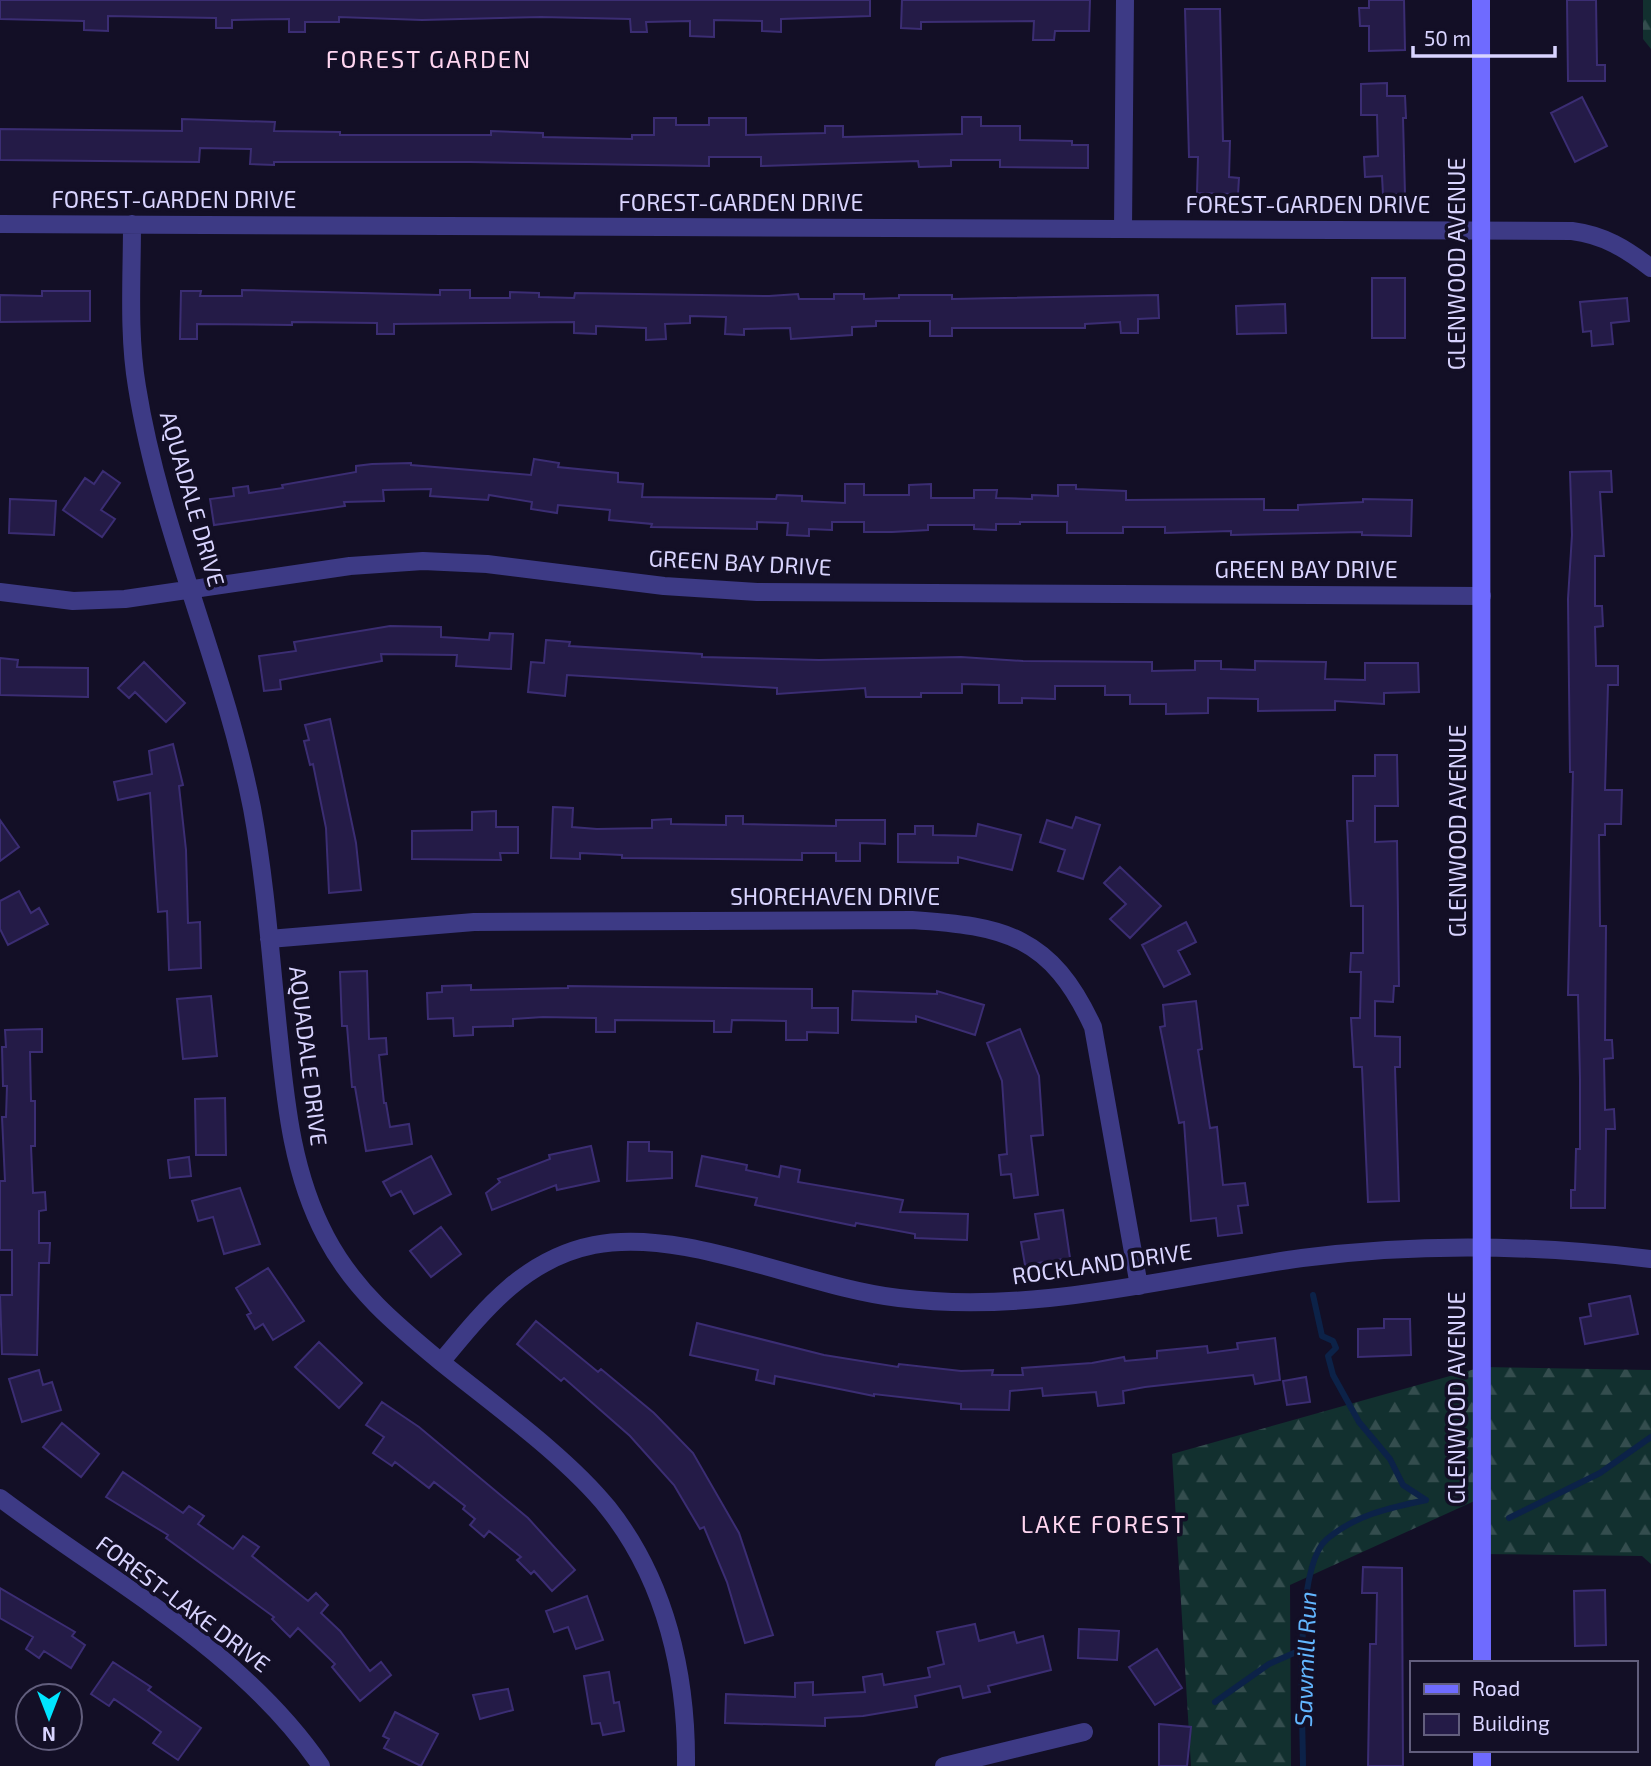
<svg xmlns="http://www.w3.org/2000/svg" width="1651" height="1766" viewBox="0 0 1651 1766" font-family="'Exo 2',sans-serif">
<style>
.forest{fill:url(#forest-firs)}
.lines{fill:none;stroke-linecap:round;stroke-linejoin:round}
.stream{stroke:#0c2248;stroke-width:6}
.building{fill:#241b47;stroke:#3b2d73;stroke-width:2}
.street{stroke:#3d3a85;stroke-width:18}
.secondary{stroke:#6f6bff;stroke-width:18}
.labels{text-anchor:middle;stroke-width:7;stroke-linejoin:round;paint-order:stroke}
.street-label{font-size:23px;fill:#d9d4ff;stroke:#130f26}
.neighbourhood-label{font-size:24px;letter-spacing:2px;fill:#ffd6f0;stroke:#130f26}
.water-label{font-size:24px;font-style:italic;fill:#62b6ff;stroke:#130f26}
</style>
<defs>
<pattern id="forest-firs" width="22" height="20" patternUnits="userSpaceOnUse" patternTransform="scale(1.75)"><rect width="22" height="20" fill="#12302f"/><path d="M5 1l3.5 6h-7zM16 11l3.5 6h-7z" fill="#344d4e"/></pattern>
</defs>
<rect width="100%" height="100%" fill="#130f26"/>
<path class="forest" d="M1643,0h8v49l-8,-10z
M1482,1367l169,3v194l-9,-8 -160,-2 -1,-56 -191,87 1,181h-100l-19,-312z"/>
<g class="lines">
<path class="stream" d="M1313,1295l9,41 11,5 3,7 -8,8 5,19 26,47 31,37 13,26 23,15
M1509,1518l91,-45 51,-36
M1215,1702l54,-38 34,-15
M1303,1766c0,-46 -10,-199 24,-227 30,-25 63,-31 99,-39"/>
</g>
<path class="building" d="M0,0h870v16l-89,3v13l-19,-1v-10l-48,-1v17l-24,-1v-15l-44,1 1,10h-16l-1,-13 -89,-2 -119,3 -83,-3v5h-34v10h-16v-13l-57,1v8h-16v-10l-108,-2v15l-24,-1v-9l-84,-2z
M902,0h188l-1,31h-34l-1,9h-21l1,-19 -113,1v7l-20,-1z
M1369,0h35l1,50 -36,1v-25h-9l-1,-18h10z
M1567,0h29l1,65h8v16h-37z
M1185,9h35l3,132h7l-1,36 10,1 -1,16 -41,-1 1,-36h-9z
M1387,83v13h18l1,22h-3l2,76 -22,1 -1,-19 -17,1 -1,-20 14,-1 -1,-41h-16v-31z
M1582,97l25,49 -32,16 -24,-49z
M962,117h19v9h39v14l52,1v4h16v23l-88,-1v-7h-49v6l-32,1 -1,-6 -157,5v-9h-52v9l-239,-4h-196v3l-24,-1 1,-15 -51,-1 -1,14 -199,-2v-31l182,2v-12l93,3 -1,9 66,1v3h151v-4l52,2v4l89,2v-4h22v-17h22v7h33v-7h37v17l79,-2v-7h18v11l119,-3z
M1372,278h33v60h-33z
M242,290l198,5v-5h30v8h40v-6l29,1v4l35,1 1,-5 194,3 29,-2 1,5h35v-5h30v5l35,-1v-3h53v4l206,-4 1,23 -21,1v14h-17l-1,-11 -35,2v4h-133v8h-22v-15h-54v5l-24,1v8l-61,4 -1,-11 -46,1v6l-19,-1 1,-17 -36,-1v7l-25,1 1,15 -20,1v-12l-50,-2v8l-22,-1v-11l-180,2v10h-17v-11l-85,-1v3l-95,-1v15h-17l1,-48h20l-1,5h42z
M42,291h48v30l-90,1v-27l42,1z
M1627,298l2,23 -18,2 2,21 -21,2 -1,-15 -8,1 -3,-30z
M1285,304l1,29 -49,1 -1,-28z
M534,459l25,4 -1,4 60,6v9l25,2 -1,13 134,2 1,-4 25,1v5l43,2v-19h19v11h45v-10l22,-1v14h43v-8h23l-1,8 36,1v-4l26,1v-11h18v4l50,2v9l138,-1v11h34v-5l65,-3v-3l49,1 -1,36 -49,-1v-3l-131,3v-4l-66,2v-6h-42v6h-56v-11h-47v2h-24v6l-22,-1v-4h-46v5l-36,2h-28v-10h-32v8l-23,-1v7l-22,-1 1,-12 -31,-1v7l-106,-2 1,-3 -43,-4 1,-10 -52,-5 -1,8 -26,-4 1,-7 -43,-7 -1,5 -58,-4 1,-7 -48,1 1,11 -40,1 1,4 -131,19 -4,-26 24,-3 -1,-8 15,-2 1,7 34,-5 -1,-3 74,-13v-6l16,-2 39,-1v2l120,10z
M103,471l17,12 -19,27 14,9 -13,18 -39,-27 22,-32 9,6z
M1611,471l1,21h-12l4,64h-9v50h7l1,20 -8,1 1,39h22v19h-10l-3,105h17l-1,34h-16v11h-6l1,91h6l-1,114h7l1,18 -9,1 1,51 9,-1 1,20h-9l-1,79h-34v-18h4l1,-41h4v-70l-2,-84h-10l5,-223h-3l-2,-173 4,-64 -2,-63z
M10,499l46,2 -2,34 -45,-2z
M390,626l51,1v10l48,3 1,-7 23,1 -2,35 -55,-3 1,-11 -76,-1 1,7 -102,19 1,9 -17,2 -5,-35 37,-5 -2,-9z
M546,640l24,2 -1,4 133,8v3l117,3 142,-3 62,4 129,1v9l43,-1v-9h26v8l34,1v-9l71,1 -1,17 40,1v-17h53l1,29 -35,1v11l-49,-3v9l-77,1v-12l-50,-1v15l-42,1v-10h-36v-9h-25v-9h-50v13l-33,-1v5h-23v-18l-37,-1v9h-41v4h-55l-1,-9 -88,6v-6l-210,-13 -2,21 -37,-4 3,-30 13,1z
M0,658l18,2 -1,7 71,1v29l-88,-2z
M144,662l41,41 -19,19 -31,-30 -6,6 -11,-10z
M330,719l26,124 5,47 -32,3 -3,-65 -13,-64 -3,1 -6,-24 5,-1 -4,-15z
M173,744l10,41 -4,1 7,64 2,73 12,-1 1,46 -32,2 -2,-59 -9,1 -8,-119 -32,7 -4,-18 38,-8 -3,-23z
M1375,755h22l1,51h-23v36l22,-1 2,145h-5l-1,16 -18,-1v35l25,1v30h-5l4,134 -31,1 -6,-135h-8l-3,-49h9l1,-46h-11l1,-19h12v-47h-12l-4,-85h6v-45h22z
M553,807l20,1 -1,19 25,2 55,-1v-8l19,-1v5l55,1v-9h17v8l93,2v-6h49v24l-25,-1v18h-24v-8h-34v7l-180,-2v-3l-42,-2v6l-29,-1z
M496,811v16h22v26h-18l1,7 -89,-1v-28l60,-1v-18z
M1076,817l24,8 -17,54 -25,-8 7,-21 -25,-8 7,-22 25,8z
M0,820l19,27 -19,14z
M978,824l43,11 -9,35 -54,-13v6l-60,-1v-28h17v-8h18v9l43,1z
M1120,867l41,39 -31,32 -20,-19 16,-15 -22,-21z
M19,891l12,22 8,-5 9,16 -40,21 -8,-16v-28z
M1186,922l10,20 -18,9 12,23 -26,13 -22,-42z
M367,971l2,68 17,-1 1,16 -8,1 5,48h2l4,24 19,-3 3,20 -46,7 -11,-64h-3l-5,-61h-5l-2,-54z
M471,985v5l97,-2v-2l244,3v19h26v25l-31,-1v8h-21v-19l-54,-1 -1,12h-17v-11l-99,-1v12h-19v-14l-53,-1 -30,2v7l-40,1v8l-19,1 -1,-18 -25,1 -1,-26 15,-1v-6z
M853,991l84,3v-3l47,14 -9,30 -59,-19v6l-64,-2z
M211,996l6,60 -34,3 -6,-60z
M1196,1001l6,48 -4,1 12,78 7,-1 6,58 22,-2 3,22 -10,1 4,27 -24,3 -2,-18 -25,3 -7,-99 -5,1 -19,-96 5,-1 -2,-21z
M42,1029v23h-12l1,49h4v45h-4l2,47 12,-1 1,18 -7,1v32h11l-1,20h-10l-2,92 -35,-1 -2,-59h12v-45h-12v-69h5l-3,-64h4l1,-31h-4l-1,-39h4l-1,-17z
M1020,1029l19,47 4,59 -12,1 7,59 -24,3 -3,-24 -10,1 -2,-20 8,-1 -5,-73 -15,-38z
M225,1098l1,57h-30l-1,-56z
M628,1142h21v9l23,1v26l-45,3z
M591,1146l8,35 -42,9 -1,-5 -64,25 -6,-17 14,-11 -2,-3 52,-20 -1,-4z
M431,1156l20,38 -37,20 -13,-23 -10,5 -8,-14z
M702,1156l45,9 -1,5 33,7 2,-11 19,4 -2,12 105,18 -3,12 68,2 -1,26 -52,-2v-4l-59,-11 -1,3 -100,-21 2,-7 -61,-12z
M189,1157l2,19 -21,2 -2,-18z
M240,1188l20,56 -36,10 -11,-37 -15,4 -6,-20z
M1063,1210l7,48 -45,7 -4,-23 18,-3 -4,-25z
M441,1227l20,27 -30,23 -21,-26z
M268,1268l36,53 -31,19 -10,-16 -8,5 -8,-14 4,-2 -15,-25z
M1630,1296l8,38 -53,10 -5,-26 11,-2 -2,-12z
M1384,1319h26l1,36 -53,2v-28l26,-1z
M536,1321l62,51 3,-3 53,44 39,40 46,80 34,102 -28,8 -18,-61 -23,-55 -4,2 -26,-44 -44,-49 -66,-58 -3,3 -44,-37z
M697,1323l127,32 74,12 1,-3 62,7 32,-1 -1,5h31l-1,-7 70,-5 32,-6 1,4 32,-3v-7l50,-5 1,7 30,-4 -1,-6 38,-5 5,42 -25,4 -2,-9 -108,12 -22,4 1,12 -26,3 -2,-14 -53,4 -1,-8 -32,3 -1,19 -48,-1v-5l-87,-10v2l-99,-20 -1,8 -18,-4 2,-10 -68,-15z
M319,1342l43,41 -23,25 -44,-41z
M39,1370l4,15 9,-3 9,28 -39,12 -13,-43z
M1306,1377l4,25 -23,3 -4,-24z
M382,1402l37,25 109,91 47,52 -23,21 -18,-20 -3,3 -14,-14 4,-3 -32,-26 -5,6 -14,-12 5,-6 -12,-10 2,-3 -31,-24 -5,6 -34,-26 -3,4 -19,-13 11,-16 -18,-12z
M62,1423l37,31 -18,23 -38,-30z
M123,1472l60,41 6,-7 15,10 -6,8 35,25 10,-13 16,11 -7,9 56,45 8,-8 12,12 -7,8 19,18 30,40 11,-9 10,13 -31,26 -28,-34 3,-3 -37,-36 -8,9 -18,-18 2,-2 -108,-79 2,-3 -62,-38z
M1363,1567l39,1 1,198h-35l2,-122h6l1,-51h-15z
M0,1588l75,44 -3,4 13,9 -14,23 -27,-17 -5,7 -13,-9 7,-12 -33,-19z
M1605,1590l1,55 -31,1 -1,-55z
M587,1596l16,44 -27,9 -8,-22 -14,5 -8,-21z
M975,1624l4,17 35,-9 3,11 26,-7 8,34 -63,16 2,6 -27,6 -3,-12 -45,10 2,11 -54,9 -38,2v8l-100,-3 1,-29 69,3v-14l18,-1v13l52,-3 -2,-15 19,-3 2,11 46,-8 -2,-9 16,-4 -7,-32z
M1079,1629l40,2 -2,29 -39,-2z
M1157,1649l25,39 -27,17 -26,-38z
M113,1662l38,25 -3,3 53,38 -23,32 -25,-17 8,-11 -15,-11 -32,-22 -5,7 -18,-12z
M609,1672l5,31 5,-1 5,29 -21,4 -3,-12 -8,1 -8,-48z
M508,1689l5,21 -33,9 -7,-24z
M395,1712l43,22 -17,32 -37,-18 5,-9 -6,-3z
M1159,1724l32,3 -4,39h-28z"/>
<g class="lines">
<path class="street" d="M0,224l1572,7c32,4 54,18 79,37
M132,224c0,54 -4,110 5,163 23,144 87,278 115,421 14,76 19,154 27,230 7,69 14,137 47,199 28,53 69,87 115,125 52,42 126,95 167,146 58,73 79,167 78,258
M1123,229l2,-229
M0,592l73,9 52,-2 225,-33 73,-5 64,3 177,22 93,6 725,4
M269,939l205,-17 438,-2c93,6 139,16 181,107l46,259
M441,1362c43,-52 83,-103 153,-117 92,-18 210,42 305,53 137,17 268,-21 403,-40 114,-15 235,-13 349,1
M0,1498c110,83 242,152 321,268
M944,1766l140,-34"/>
<path class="secondary" d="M1481,0l1,1663
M1482,1766v-16"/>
</g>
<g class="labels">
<g class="street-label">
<text x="174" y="208">FOREST-GARDEN DRIVE</text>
<text x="741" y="211">FOREST-GARDEN DRIVE</text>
<text x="1308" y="213">FOREST-GARDEN DRIVE</text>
<text transform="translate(1457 264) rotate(-90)" y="8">GLENWOOD AVENUE</text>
<text transform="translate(192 499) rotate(74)" y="8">AQUADALE DRIVE</text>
<text transform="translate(740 563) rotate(3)" y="8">GREEN BAY DRIVE</text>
<text x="1306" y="578">GREEN BAY DRIVE</text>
<text transform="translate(1458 831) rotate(-90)" y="8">GLENWOOD AVENUE</text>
<text x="835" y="905">SHOREHAVEN DRIVE</text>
<text transform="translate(308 1056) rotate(83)" y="8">AQUADALE DRIVE</text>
<text transform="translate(1102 1264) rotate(-8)" y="8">ROCKLAND DRIVE</text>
<text transform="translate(1457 1398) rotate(-90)" y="8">GLENWOOD AVENUE</text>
<text transform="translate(183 1604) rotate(37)" y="8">FOREST-LAKE DRIVE</text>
</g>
<g class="neighbourhood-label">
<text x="429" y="68">FOREST GARDEN</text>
<text x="1104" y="1533">LAKE FOREST</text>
</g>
<g class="water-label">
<text transform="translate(1306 1659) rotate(-88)" y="8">Sawmill Run</text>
</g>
</g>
<rect x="1410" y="1661" width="228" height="91" fill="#130f26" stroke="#625e7d" stroke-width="2"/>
<rect x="1424" y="1684" width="35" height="10" fill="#6f6bff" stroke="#625e7d" stroke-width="2"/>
<text x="1472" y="1696" font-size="21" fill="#d9d4ff">Road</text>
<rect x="1424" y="1714" width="35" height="21" fill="#241b47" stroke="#625e7d" stroke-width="2"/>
<text x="1472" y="1731" font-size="21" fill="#d9d4ff">Building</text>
<g transform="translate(49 1717) rotate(180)"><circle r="33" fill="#130f26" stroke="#625e7d" stroke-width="2"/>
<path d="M0-5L12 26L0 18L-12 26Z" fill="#00e5ff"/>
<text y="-10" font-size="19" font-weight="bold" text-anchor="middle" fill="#d9d4ff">N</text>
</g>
<path d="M1413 46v10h142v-10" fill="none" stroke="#d9d4ff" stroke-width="3.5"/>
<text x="1424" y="46" font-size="21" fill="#d9d4ff" stroke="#130f26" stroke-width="5" paint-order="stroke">50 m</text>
</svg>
